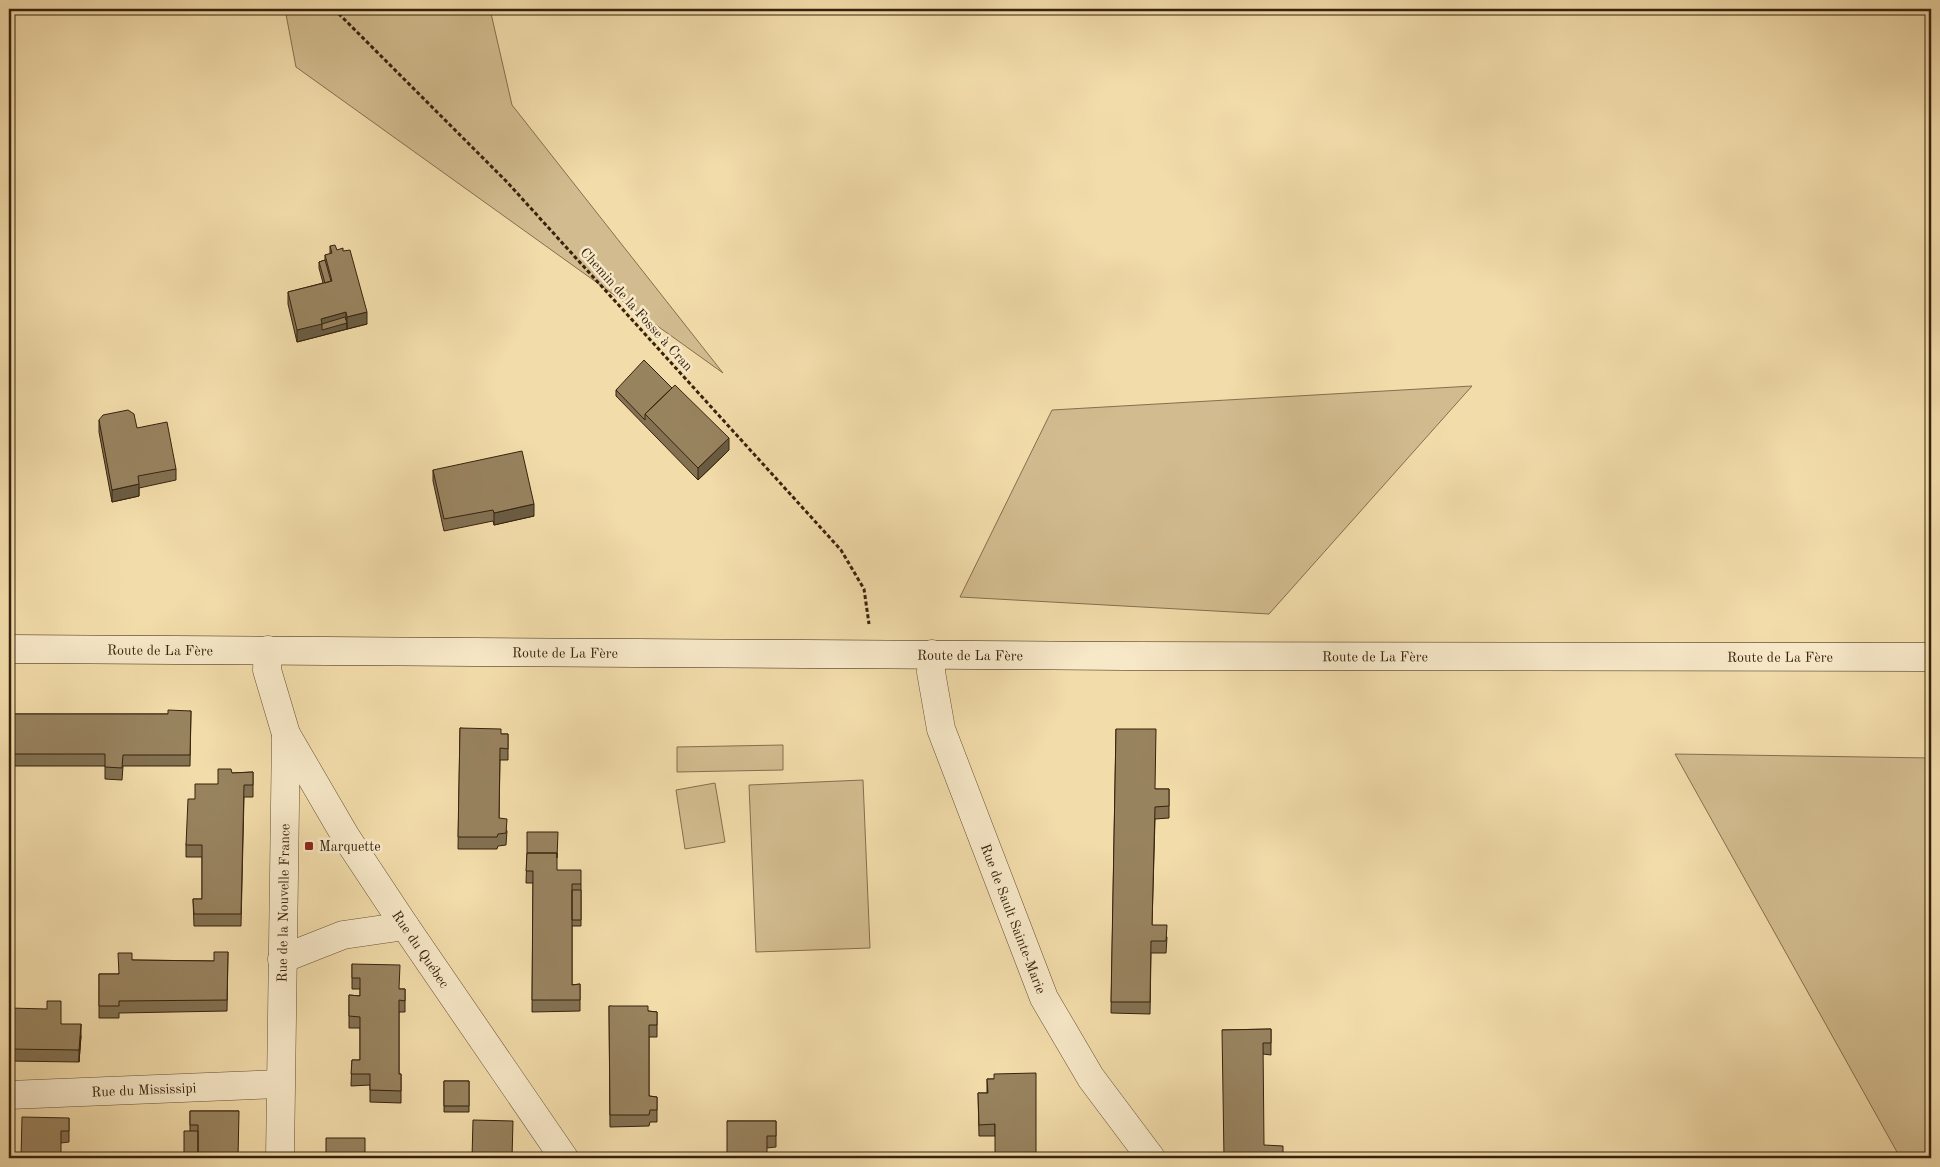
<svg xmlns="http://www.w3.org/2000/svg" width="1940" height="1167" viewBox="0 0 1940 1167" font-family="'Old Standard TT',serif">
<style>
.green{fill:#d2bc8f;stroke:#846f4e}
.lines{fill:none;stroke-linecap:round;stroke-linejoin:round}
.street-casing{stroke:#665034;stroke-width:29}
.secondary-casing{stroke:#37220d;stroke-width:29}
.path{stroke:#37220d;stroke-width:3;stroke-dasharray:4 2.5;stroke-linecap:butt}
.street{stroke:#f7e8c8;stroke-width:28}
.secondary{stroke:#f7e8c8;stroke-width:28}
.wall{fill:#837152;stroke:#37220d}
.shaded-wall{fill:#6a5c42;stroke:#37220d}
.building{fill:#98835f;stroke:#37220d}
.poi-dot{fill:#8f2418;stroke:#f7e8c8;stroke-width:2}
.labels{text-anchor:middle;stroke-width:5;stroke-linejoin:round;paint-order:stroke}
.street-label{font-size:14px;fill:#37220d;stroke:#f7e8c8}
.poi-label{font-size:14px;fill:#37220d;stroke:#f7e8c8;text-anchor:start}
</style>
<rect width="100%" height="100%" fill="#f2dcaa"/>
<filter id="stains"><feTurbulence type="fractalNoise" baseFrequency=".004" numOctaves="4"/><feColorMatrix values="0 0 0 0 .2 0 0 0 0 .09 0 0 0 0 .02 0 0 0 .5 -.17"/></filter>
<radialGradient id="worn" r=".72"><stop offset=".6" stop-color="#630" stop-opacity="0"/><stop offset="1" stop-color="#630" stop-opacity=".3"/></radialGradient>
<path class="green" d="M285,9h205l22,96 211,268 -427,-306z
M1472,386l-203,228 -309,-17 92,-187z
M783,745v25l-106,2v-25z
M1675,754l256,4v400h-36l2,-6z
M863,780l7,168 -114,4 -7,-167z
M715,783l10,59 -40,7 -9,-59z"/>
<g class="lines">
<g class="street-casing">
<g id="street">
<path d="M268,650l-1,20 19,64 -6,424"/>
<path id="s1" d="M932,654l-1,18 10,57 103,269 47,80 60,80"/>
<path id="s2" d="M286,734l60,103 59,89 159,232"/>
<path d="M282,959l61,-24 62,-9"/>
<path id="s3" d="M9,1095l270,-11"/>
</g>
</g>
<g class="secondary-casing">
<g id="secondary">
<path id="s4" d="M9,649l1116,7 806,1"/>
</g>
</g>
<path class="path" d="M334,9l173,173 334,368 23,39 5,35"/>
<use href="#street" class="street"/>
<use href="#secondary" class="secondary"/>
</g>
<path class="wall" d="M330,246l7,4 30,74 -70,18 -9,-38v-12l35,-9 -4,-15v-6l6,-2v-5l5,-1z
M616,390l113,60 -31,30 -82,-84z
M99,420l38,8 39,41v11l-37,8v8l-27,6 -13,-70z
M433,470l101,46 -40,9 -1,-4 -49,10 -11,-50z
M191,711l-1,55h-67l-1,14 -17,-1v-13h-91v13h-5v-65h159z
M460,728l41,6h7v26h-8l-1,58 8,13 -1,14 -8,1 -1,3h-39z
M1116,729l39,60h14v29l-14,1 -3,106 15,12 -1,16h-15l-1,61 -39,-1z
M253,772v25h-9l-3,129h-47l-1,-27h9v-42h-16v-12l9,-46 23,-15 14,-11z
M527,853l54,31v42h-9v59l8,-1v27l-48,1 1,-129h-7z
M228,952l-1,59 -108,2v5h-20v-44h19l14,-14 82,1z
M352,964l47,25h6v23h-6v62h2v29l-31,-1v-17l-19,1 1,-26h8v-32h-11v-33l11,1v-7h-8z
M609,1006l39,5 9,1v25h-8v59l8,1v25h-7l-1,4 -39,1z
M9,1008l52,16 20,12 -2,26 -70,-1z
M1271,1029v26l-8,-1 -41,-24z
M987,1079h7l1,57h-16l-1,-43h9z
M444,1081h25v31h-25z
M190,1111h49l-55,47 6,-27z
M69,1118v24l-8,1 -40,15z
M727,1121h49v26l-9,1z"/>
<path class="shaded-wall" d="M346,312v11h1v6l-50,13v-12l24,-11z
M367,312v12l-20,5v-12z
M729,438v12l-31,30v-12z
M139,484v12l-27,6v-12z
M534,504v12l-40,9v-12z
M81,1024v12l-2,26v-12z"/>
<path class="building" d="M335,245l2,5 6,-2v3l7,-1 17,62 -20,5 -1,-5 -25,7 1,5 -25,6 -9,-38 44,-11 -7,-26 7,-2 -2,-7z
M325,260l6,21 -6,2 -6,-21z
M345,317l2,6 -25,7v-6z
M644,360l28,28 -27,26v6l-29,-30z
M675,385l54,53 -31,30 -53,-54z
M128,410l6,4 3,14 30,-6 9,47 -38,7 1,8 -27,6 -13,-70 4,-5z
M522,451l12,53 -40,9 -1,-3 -49,9 -11,-49z
M168,710l23,1 -1,44h-67l-1,13 -17,-1v-13h-91v13h-5v-53h159z
M460,728l41,1v5h7v15l-8,-1 -1,70 8,1 -1,14 -8,1 -1,3h-39z
M1116,729h40l-1,60h14v17l-14,1 -3,118h15l-1,16h-15l-1,61h-39z
M218,769h13l1,4 21,-1v13h-9l-3,129h-47l-1,-15h9v-54h-16l2,-46h7v-15h23z
M527,832h31l-1,26v-5h-30z
M527,853h30v17h24v14h-9v101l8,-1v16h-48l1,-129h-7z
M572,890h9v30h-9z
M214,952h14l-1,48 -108,1v5h-20v-32h20l-1,-21h14v7l82,1z
M352,964l48,1 -1,24h6v12l-6,-1v74h2v17l-31,-1v-16h-19l1,-14h8v-43l-11,-1v-21l11,1v-18h-8z
M47,1001h14v23h20l-2,26 -70,-1v-41l38,1z
M609,1006h39v5l9,1v13h-8v71l8,1v13h-7l-1,5h-39z
M1271,1029v14h-8l1,102 19,1v12h-59l-2,-128z
M1036,1073v85h-41v-34l-16,1 -1,-32h10l-1,-14h7v-5z
M444,1081h25v25h-25z
M190,1111h49l-1,47h-40v-33h-8z
M22,1117l47,1v13h-8v27h-40z
M473,1120l40,1 -1,37h-40z
M727,1121h49v15h-9v22h-40z
M184,1131h14v27h-14z
M326,1138h39v20h-39z"/>
<rect class="poi-dot" x="304" y="841" width="10" height="10" rx="2.5"/>
<g class="labels">
<g class="street-label">
<text transform="translate(637 309) rotate(48)" y="5">Chemin de la Fosse à Cran</text>
<text dy="5" stroke="none"><textPath href="#s4" startOffset="151">Route de La Fère</textPath></text>
<text dy="5" stroke="none"><textPath href="#s4" startOffset="556">Route de La Fère</textPath></text>
<text dy="5" stroke="none"><textPath href="#s4" startOffset="961">Route de La Fère</textPath></text>
<text dy="5" stroke="none"><textPath href="#s4" startOffset="1366">Route de La Fère</textPath></text>
<text dy="5" stroke="none"><textPath href="#s4" startOffset="1771">Route de La Fère</textPath></text>
<text transform="translate(283 903) rotate(-89)" y="5">Rue de la Nouvelle France</text>
<text dy="5" stroke="none"><textPath href="#s1" startOffset="279">Rue de Sault Sainte-Marie</textPath></text>
<text dy="5" stroke="none"><textPath href="#s2" startOffset="254">Rue du Québec</textPath></text>
<text dy="5" stroke="none"><textPath href="#s3" startOffset="135">Rue du Mississipi</textPath></text>
</g>
<g class="poi-label">
<text x="319" y="851">Marquette</text>
</g>
</g>
<rect width="1940" height="1167" fill="none" stroke="#f2dcaa" stroke-width="30"/>
<rect x="10" y="10" width="1920" height="1147" fill="none" stroke="#37220d" stroke-width="2.5"/>
<rect x="15" y="15" width="1910" height="1137" fill="none" stroke="#37220d"/>
<rect width="100%" height="100%" filter="url(#stains)"/>
<rect width="100%" height="100%" fill="url(#worn)"/>
</svg>
